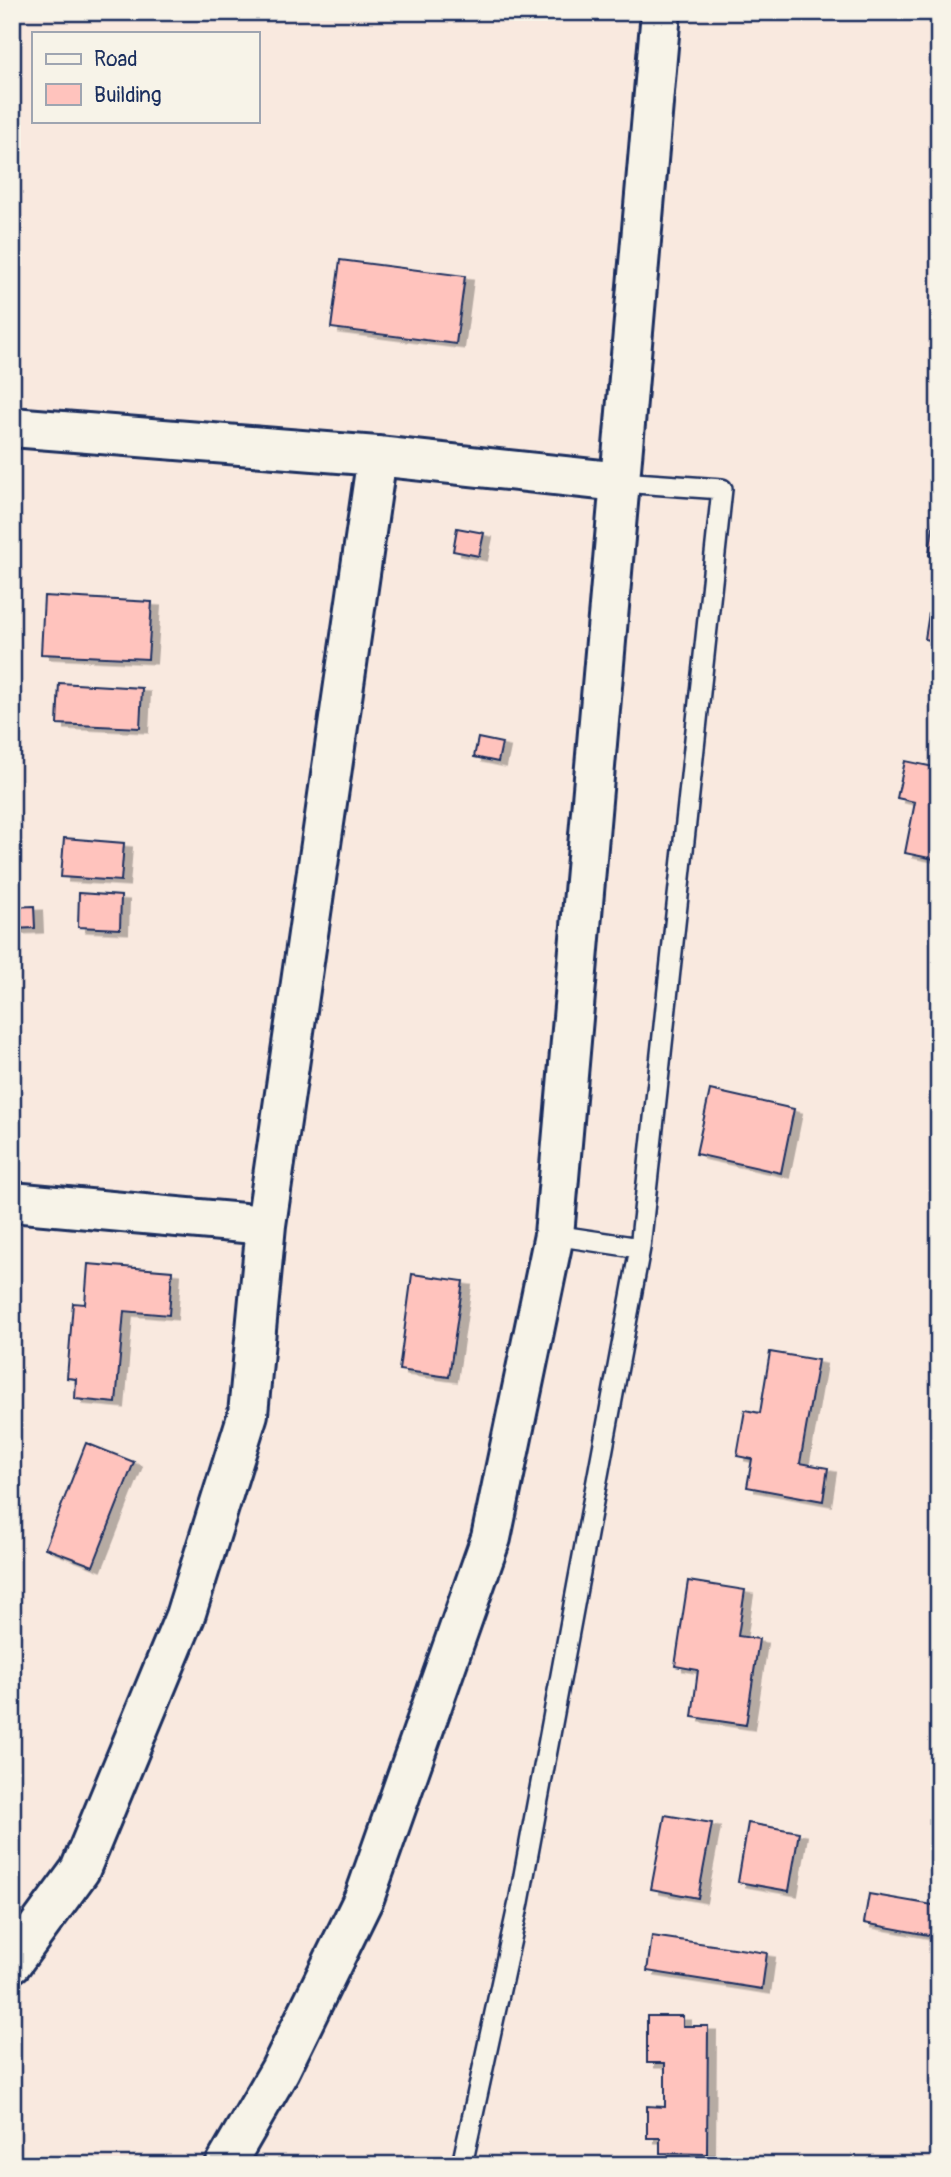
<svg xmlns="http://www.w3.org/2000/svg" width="951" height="2177" viewBox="0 0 951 2177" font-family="Pangolin,sans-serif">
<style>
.building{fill:#ffc3bd;stroke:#1b2f5e;stroke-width:2;filter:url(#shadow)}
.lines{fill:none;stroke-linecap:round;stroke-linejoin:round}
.service-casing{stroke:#1b2f5e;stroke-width:24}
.minor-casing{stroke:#1b2f5e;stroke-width:44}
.tertiary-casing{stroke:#1b2f5e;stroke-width:44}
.service{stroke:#f7f3e8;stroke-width:19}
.minor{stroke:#f7f3e8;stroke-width:38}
.tertiary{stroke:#f7f3e8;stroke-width:38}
</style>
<defs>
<filter id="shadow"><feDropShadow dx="8" dy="4.5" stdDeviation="0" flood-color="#0004"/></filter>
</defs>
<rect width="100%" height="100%" fill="#f9e9df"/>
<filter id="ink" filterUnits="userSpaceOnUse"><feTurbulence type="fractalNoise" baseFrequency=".0143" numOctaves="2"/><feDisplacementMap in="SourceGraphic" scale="14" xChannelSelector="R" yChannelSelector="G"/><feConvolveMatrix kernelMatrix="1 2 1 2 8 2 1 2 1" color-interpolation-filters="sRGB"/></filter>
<g filter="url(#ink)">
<path class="building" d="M340,260l125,16 -9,68 -125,-16z
M934,518h5v39l-10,-2z
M457,528l27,5 -5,23 -26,-5z
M44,596l108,6 -4,57 -107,-5z
M931,600l8,1v41l-14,-3z
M59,683l83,5 -2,40 -83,-4z
M478,738l24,5 -4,19 -24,-5z
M905,761l34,7v92l-34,-7 10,-51 -18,-4z
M64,838l60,5 -3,38 -60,-4z
M79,893l42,3 -1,33 -42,-2z
M34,906l1,22 -23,1v-22z
M710,1090l84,19 -13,64 -85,-19z
M88,1264l84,7 -3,44 -45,-4 -8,92 -41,-4 1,-20 -9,-1 6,-75 12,1z
M412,1274l51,7 -14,96 -50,-7z
M770,1352l48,8 -18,103 28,5 -5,33 -76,-14 5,-28 -15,-3 8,-46 15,3z
M86,1443l48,19 -41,104 -48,-18z
M688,1581l57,9 -7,46 21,3 -13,86 -54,-8 6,-47 -23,-4z
M665,1815l47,8 -14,75 -47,-9z
M748,1823l51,9 -10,59 -51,-9z
M869,1894l70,12v31l-75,-14z
M652,1936l115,17 -5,36 -115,-18z
M647,2016h36v10h25l-1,128 -47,-1v-15h-13v-32l18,1v-44h-18z"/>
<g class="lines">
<g class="service-casing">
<path id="service" d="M620,482l102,7 -82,759
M462,2165l57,-263 121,-654 -86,-13"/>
</g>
<g class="minor-casing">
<path id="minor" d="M12,427l365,29 243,26
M12,1202l254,23
M12,1963l68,-93 105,-254 63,-202 18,-189 111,-769"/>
</g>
<g class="tertiary-casing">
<path id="tertiary" d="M225,2165l55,-95 85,-174 126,-358 63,-303 107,-1223"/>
</g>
<use href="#service" class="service"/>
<use href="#minor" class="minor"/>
<use href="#tertiary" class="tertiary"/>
</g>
</g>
<rect width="951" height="2177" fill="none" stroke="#f7f3e8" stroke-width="42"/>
<rect x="21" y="21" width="909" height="2135" fill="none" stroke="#1b2f5e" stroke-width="2.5" filter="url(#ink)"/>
<rect x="32" y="32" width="228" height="91" fill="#f7f3e8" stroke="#9fa5b1" stroke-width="2"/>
<rect x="46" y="54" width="35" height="10" fill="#f7f3e8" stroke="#9fa5b1" stroke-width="2"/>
<text x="94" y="66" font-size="21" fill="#1b2f5e">Road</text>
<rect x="46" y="84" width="35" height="21" fill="#ffc3bd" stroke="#9fa5b1" stroke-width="2"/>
<text x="94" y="102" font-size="21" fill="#1b2f5e">Building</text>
</svg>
